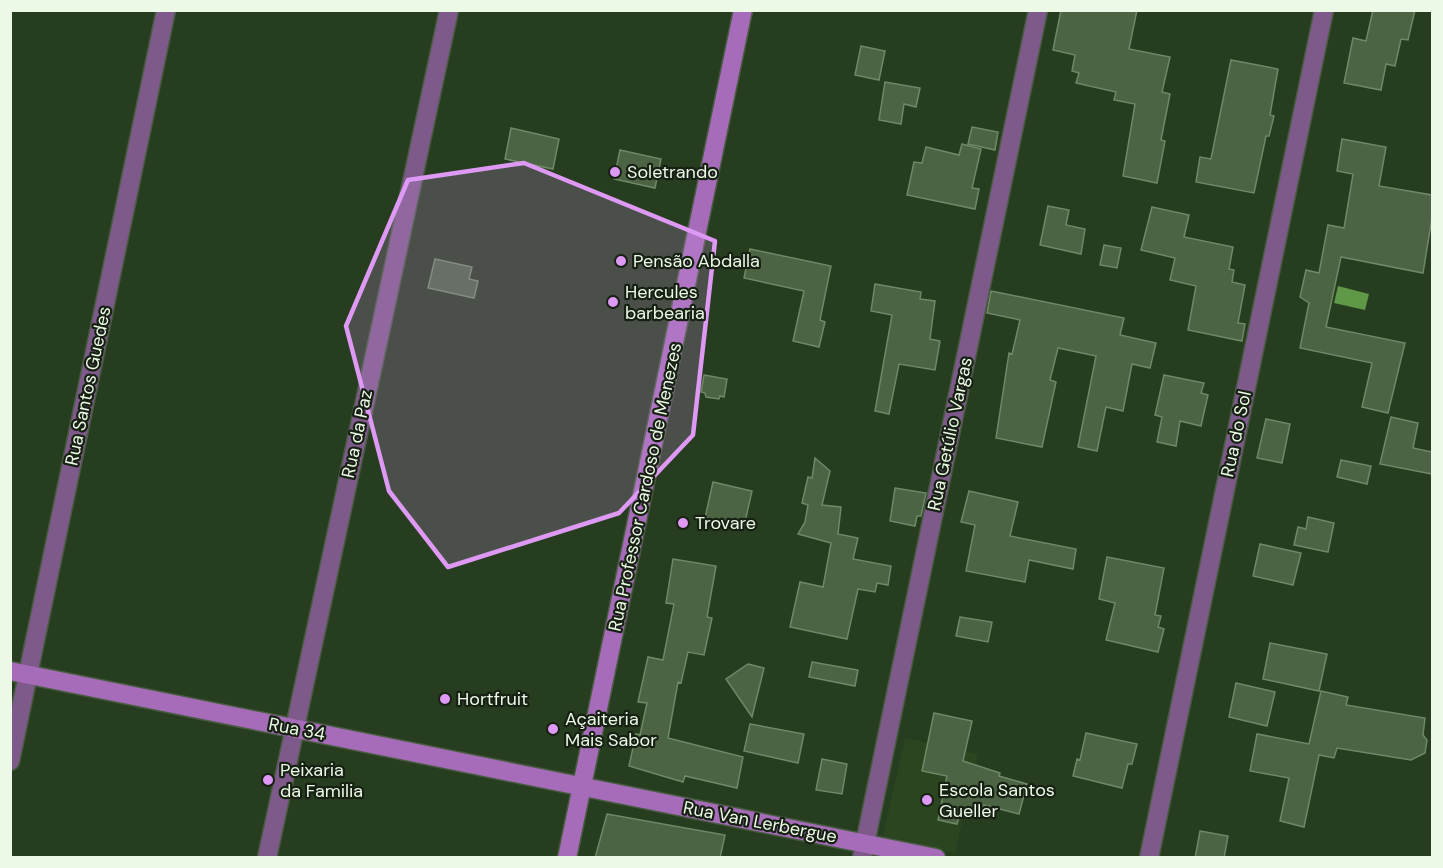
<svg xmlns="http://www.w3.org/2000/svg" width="1443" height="868" viewBox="0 0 1443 868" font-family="'DM Sans',sans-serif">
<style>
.built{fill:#2b4520}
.water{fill:#5f9847}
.building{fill:#4c6443;stroke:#6f8866;stroke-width:1.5}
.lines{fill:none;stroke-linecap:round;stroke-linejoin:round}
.street-casing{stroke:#465b3f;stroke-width:21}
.secondary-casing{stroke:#465b3f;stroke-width:21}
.street{stroke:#7e5a8a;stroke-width:18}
.secondary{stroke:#a66cb9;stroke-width:18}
.marked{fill:#dd99f3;fill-opacity:0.2;stroke:#dd99f3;stroke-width:4.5;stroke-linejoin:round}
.poi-dot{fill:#dd99f3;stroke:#172113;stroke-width:2}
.labels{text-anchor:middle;stroke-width:4.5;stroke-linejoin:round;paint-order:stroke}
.poi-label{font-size:18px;fill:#ebf9e6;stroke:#172113;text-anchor:start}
.street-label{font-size:18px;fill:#ebf9e6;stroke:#172113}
</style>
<rect width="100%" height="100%" fill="#273d1f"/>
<path class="built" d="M905,738l73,16 -23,99 -72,-17z"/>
<path class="water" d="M1338,286l31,8 -4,16 -31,-7z"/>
<path class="building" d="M1061,10h76l-8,39 41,8 -8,35 8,2 -9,46 4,1 -8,42 -34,-7 12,-72 -21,-4 2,-8 -40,-9 3,-10 -7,-2 3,-16 -22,-5z
M1373,10h42l-7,30 -7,-1 -6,27 -9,-2 -5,26 -37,-7 9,-45 13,3z
M861,46l24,5 -6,29 -24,-5z
M1231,60l47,9 -8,46 4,1 -5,20h-3l-12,57 -58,-11 4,-25 11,2z
M885,82l35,6 -4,19 -12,-3 -3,20 -22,-4z
M972,127l26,5 -3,18 -27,-6z
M511,128l48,11 -6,30 -48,-10z
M1342,139l44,8 -7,39 53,9v23l-9,55 -82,-16 -15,70 79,16 -17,70 -26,-6 10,-44 -72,-15 9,-45 -9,-6 6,-27 13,3 9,-48 16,3 9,-54 -16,-3z
M962,144l19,5 -9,39 7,1 -4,20 -68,-14 7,-33 8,1 4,-16 33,8z
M620,150l41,9 -6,29 -41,-9z
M1048,206l21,4 -3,15 19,4 -4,25 -41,-9z
M1152,207l37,8 -5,22 49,10 -4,22 5,1 -2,12 13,3 -7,38 7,1 -3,17 -54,-11 8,-44 -26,-6 5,-22 -34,-8z
M1104,245l17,3 -4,20 -17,-3z
M750,249l81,17 -11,54 5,2 -6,25 -26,-6 11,-50 -60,-13z
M435,259l37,8 -3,12 9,2 -4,17 -46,-10z
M875,284l46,8 -1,7 15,2 -5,38 10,2 -5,29 -36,-6 -10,50 -14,-3 17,-96 -21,-4z
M991,291l133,27 -4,17 36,8 -6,25 -18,-4 -9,47 -17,-4 -9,44 -19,-4 18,-91 -38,-8 -8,32 6,2 -14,65 -46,-9 13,-85 3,1 8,-34 -33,-7z
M704,375l23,4 -3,18 -4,-1 -1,3 -13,-2 -1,-4 -4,-1z
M1164,375l40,8 -3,10 7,2 -7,31 -21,-5 -4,25 -19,-4 5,-25 -7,-2z
M1391,417l27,6 -5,25 19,4v22l-52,-10z
M1266,419l24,5 -8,39 -25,-5z
M815,458l15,13 -8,34 19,2 -3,27 20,4 -5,21 38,7 -3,19 -11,-2 -2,9 -17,-3 -11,50 -57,-12 10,-45 23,5 8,-44 -33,-9 7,-12 3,-17 -6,-2 6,-26 4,1z
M1341,460l30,6 -4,18 -30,-7z
M713,482l39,9 -8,35 -39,-8z
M895,488l31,5 -5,23h-4l-2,10 -25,-5z
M969,491l49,11 -8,34 66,13 -3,20 -44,-9 -4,22 -59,-11 9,-46 -14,-3z
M1308,517l26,6 -6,29 -34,-7 4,-18 8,2z
M1260,544l41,9 -8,32 -40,-9z
M1107,557l57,11 -9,47 6,1 -3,11 6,2 -6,23 -52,-12 9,-37 -16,-4z
M673,559l43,7 -9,51 5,1 -8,37 -16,-3 -7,31 -3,-1 -10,56 75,19 -6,31 -52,-12 -2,6 -54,-16 7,-32 4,1 7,-32 -9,-1 10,-45 15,3 11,-56 -8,-1z
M960,617l32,5 -4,20 -32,-6z
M1270,643l57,11 -8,37 -56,-12z
M812,662l46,8 -3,16 -46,-9z
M748,664l16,4 -12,49 -26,-38z
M1236,683l39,9 -8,34 -38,-9z
M1321,691l27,6 -2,8 79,13 -2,17 4,5 -2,13 -14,7 -74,-12 -3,10 -15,-3 -15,72 -24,-6 9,-43 -39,-7 7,-37 52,10z
M934,713l38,8 -9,40 37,12 -1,3 28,8 -8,30 -35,-9 -3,10 -20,-6 -4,15 -19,-4 9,-44 -25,-5z
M750,724l54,10 -6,29 -54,-12z
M1086,733l51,11 -5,20h-4l-6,24 -49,-12 4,-17 3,1z
M822,759l25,5 -5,30 -26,-4z
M607,814l118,21 -5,23h-125z
M1200,831l28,5 -4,22h-29z"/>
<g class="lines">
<g class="street-casing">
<path id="street" d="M10,761l156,-751
M267,858l182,-848
M862,858l176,-848
M1149,858l175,-848"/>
</g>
<g class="secondary-casing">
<path id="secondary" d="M10,671l926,187
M567,858l176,-848"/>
</g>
<use href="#street" class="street"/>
<use href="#secondary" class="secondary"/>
</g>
<path class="marked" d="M524,163l191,78 -22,194 -74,78 -171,54 -59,-76 -43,-165 62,-146z"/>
<g class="poi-dot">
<circle cx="615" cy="172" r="6"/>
<circle cx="621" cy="261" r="6"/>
<circle cx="613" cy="302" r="6"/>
<circle cx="683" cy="523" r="6"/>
<circle cx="445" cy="699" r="6"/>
<circle cx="553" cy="729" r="6"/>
<circle cx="268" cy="780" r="6"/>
<circle cx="927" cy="800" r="6"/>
</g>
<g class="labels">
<g class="poi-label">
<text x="627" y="178">Soletrando</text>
<text x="633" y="267">Pensão Abdalla</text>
<text x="625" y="298">Hercules<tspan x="625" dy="21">barbearia</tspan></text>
<text x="695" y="529">Trovare</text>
<text x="457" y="705">Hortfruit</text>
<text x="565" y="725">Açaiteria<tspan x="565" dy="21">Mais Sabor</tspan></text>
<text x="280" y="776">Peixaria<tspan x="280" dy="21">da Familia</tspan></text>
<text x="939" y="796">Escola Santos<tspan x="939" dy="21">Gueller</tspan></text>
</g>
<g class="street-label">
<text transform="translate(88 386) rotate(-78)" y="6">Rua Santos Guedes</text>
<text transform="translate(357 434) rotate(-78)" y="6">Rua da Paz</text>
<text transform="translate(950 434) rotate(-78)" y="6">Rua Getúlio Vargas</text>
<text transform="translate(1236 434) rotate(-78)" y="6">Rua do Sol</text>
<text transform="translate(645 487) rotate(-78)" y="6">Rua Professor Cardoso de Menezes</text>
<text transform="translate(297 729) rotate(11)" y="6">Rua 34</text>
<text transform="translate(760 822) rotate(11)" y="6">Rua Van Lerbergue</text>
</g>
</g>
<rect width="1443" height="868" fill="none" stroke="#ebf9e6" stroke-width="24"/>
</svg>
